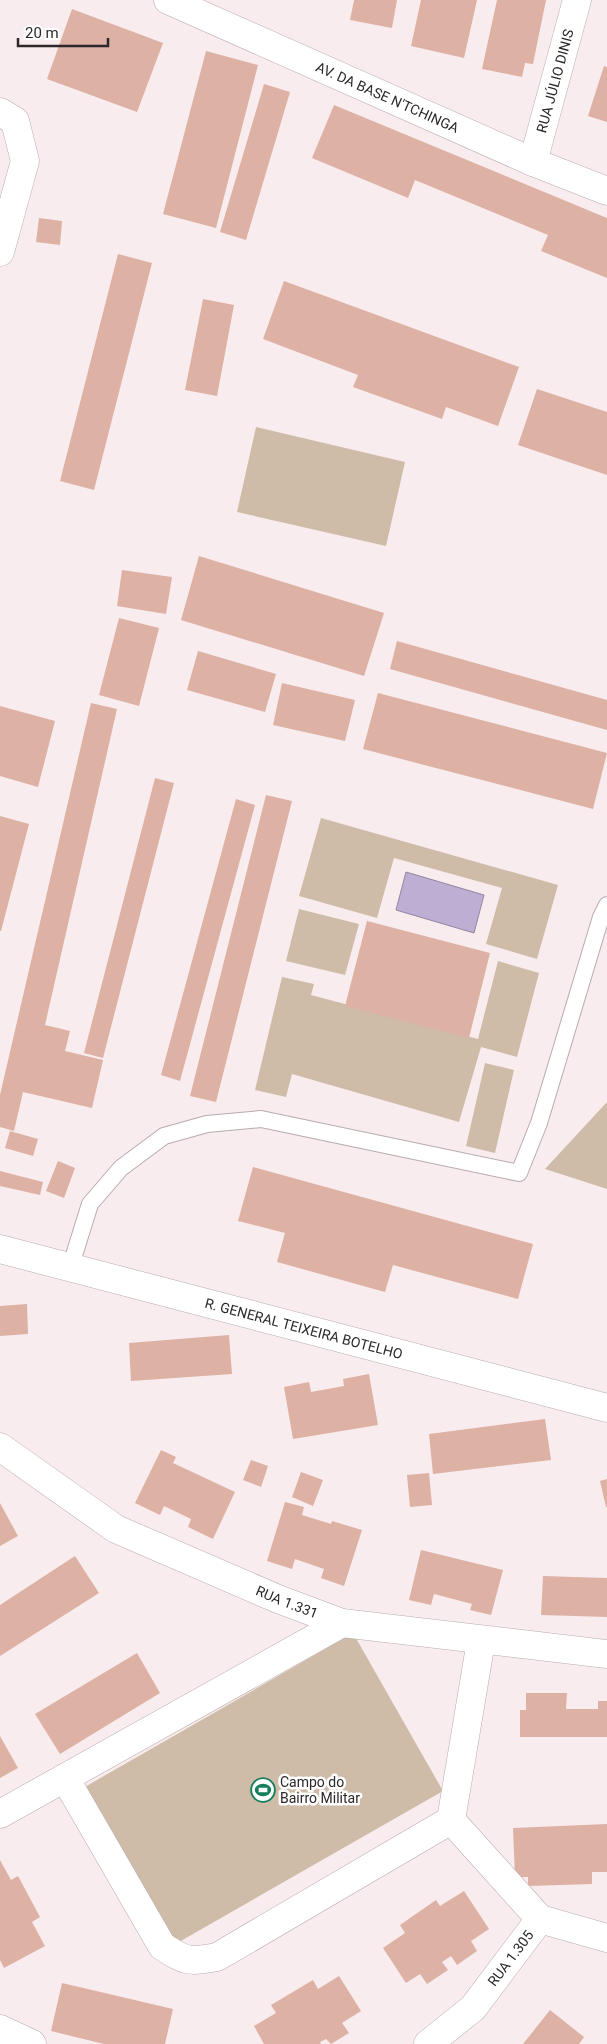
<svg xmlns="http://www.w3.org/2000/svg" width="607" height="2044" viewBox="0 0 607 2044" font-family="Roboto,sans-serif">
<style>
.green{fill:#cfbca8}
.water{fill:#bdaed3;stroke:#9286a0}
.building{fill:#ddb1a3}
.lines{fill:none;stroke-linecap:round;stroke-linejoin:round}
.lane-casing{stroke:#b8abad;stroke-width:18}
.street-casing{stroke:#b8abad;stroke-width:29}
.secondary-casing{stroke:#b8abad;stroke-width:29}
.lane{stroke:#fff;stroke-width:16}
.street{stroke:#fff;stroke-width:28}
.secondary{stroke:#fff;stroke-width:28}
.labels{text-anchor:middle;stroke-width:5;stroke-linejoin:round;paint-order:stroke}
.street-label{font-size:14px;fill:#2c2728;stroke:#fff}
.poi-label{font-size:14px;fill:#2c2728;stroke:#fff;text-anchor:start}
</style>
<rect width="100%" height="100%" fill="#f9ecee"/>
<path class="green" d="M256,427l149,35 -19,84 -149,-34z
M321,818l237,67 -21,74 -51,-15 16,-56 -108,-30 -17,60 -78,-22z
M299,909l60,15 -14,51 -59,-14z
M498,961l41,12 -22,84 -36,-10 -22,75 -167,-48 -6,23 -31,-7 27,-113 32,7 -3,11 167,44z
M485,1063l29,7 -19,83 -29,-7z
M607,1102v87l-62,-20z
M353,1633l90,158 -271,155 -89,-158z"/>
<path class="water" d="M406,872l78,23 -10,38 -78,-23z"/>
<path class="building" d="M354,0h43l-5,28 -42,-8z
M421,0h56l-13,58 -53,-12z
M497,0h49l-13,64 -8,-1 -3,14 -40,-8z
M72,9l91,34 -26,69 -90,-33z
M206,51l52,14 -42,163 -53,-14z
M604,66l3,1v55l-19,-6z
M264,84l26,8 -44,148 -26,-8z
M334,105l273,113v60l-66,-27 7,-16 -133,-55 -7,18 -96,-40z
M39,218l23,3 -2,24 -24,-3z
M118,254l34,9 -58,227 -34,-9z
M284,281l235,86 -21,59 -52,-19 -4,12 -89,-32 5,-12 -95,-36z
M203,299l31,6 -17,91 -32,-6z
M537,389l70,23v63l-89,-30z
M199,556l185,57 -20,63 -183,-56z
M122,570l50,7 -6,37 -49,-8z
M119,618l40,10 -20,78 -40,-11z
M397,641l210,59v30l-217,-61z
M198,651l78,23 -11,38 -78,-22z
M282,683l73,17 -10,41 -72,-16z
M378,693l229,60 -14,56 -230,-60z
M91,703l26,6 -72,316 25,6 -5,20 38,9 -11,48 -69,-16 -9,39 -14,-4v-32z
M0,706l55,15 -17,66 -38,-11z
M155,778l19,5 -71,275 -19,-5z
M266,795l26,6 -76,301 -26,-6z
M236,799l19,6 -75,276 -19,-6z
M0,816l29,8 -28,107h-1z
M367,921l123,32 -21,85 -124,-32z
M10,1131l28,8 -5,17 -28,-8z
M58,1161l17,7 -11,30 -18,-7z
M253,1167l280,77 -15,55 -125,-34 -8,27 -108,-30 8,-29 -47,-12z
M0,1171l43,11 -3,13 -40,-9z
M27,1304l1,30 -28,2v-30z
M229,1335l3,39 -101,7 -2,-38z
M369,1374l9,51 -85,14 -9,-52 25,-5 2,10 33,-6 -1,-7z
M545,1419l6,41 -118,14 -4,-40z
M161,1450l15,7 -3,6 62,29 -22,47 -25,-12 3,-8 -27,-13 -4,9 -25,-12z
M251,1460l17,6 -7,21 -18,-7z
M301,1472l22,8 -10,26 -21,-9z
M429,1473l3,32 -22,2 -3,-32z
M607,1479v28h-1l-6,-26z
M285,1502l19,5 -2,8 29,9 1,-3 30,9 -18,56 -23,-8 3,-9 -29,-10 -3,10 -25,-8z
M0,1503l18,33 -18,10z
M421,1550l82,20 -12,45 -21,-5 2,-6 -38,-10 -3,11 -22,-5z
M75,1556l24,37 -99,63v-51z
M543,1576l64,2v39l-66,-2z
M137,1653l23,40 -100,61 -25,-40z
M526,1693h41l-1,16h32v-8h9v36h-87v-27h6z
M0,1736l18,32 -18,10z
M607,1824v48h-15v12l-64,2v-9h-13l-2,-49z
M0,1860l11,20 7,-4 22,41 -8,5 13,24 -41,22 -4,-8z
M464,1891l25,38 -18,12 6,10 -20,14 -6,-9 -9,6 6,8 -21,14 -7,-10 -14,9 -23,-35 22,-15 -5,-8 36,-25 4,6z
M339,1976l22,35 -19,12 7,10 -18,11 -5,-5 -6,3 1,2h-57l-10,-18 22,-13 -5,-8 42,-25 5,9z
M62,1983l111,26 -8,35h-61l-53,-13z
M550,2010l34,27 -5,7h-56z"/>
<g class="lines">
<g class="lane-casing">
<path id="lane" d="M70,1268l20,-64 31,-36 43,-32 43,-12 54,-5 258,54 20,-50 62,-206 6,-12"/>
</g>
<g class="street-casing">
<g id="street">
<path id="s1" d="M168,0l365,162 74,29"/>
<path d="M0,112l15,9 10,40 -25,91"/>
<path id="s2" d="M533,162l44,-162"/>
<path id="s3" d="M0,1447l116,82 162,70 64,24 265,31"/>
<path d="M481,1641l-30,179 89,99"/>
<path d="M65,1778l97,168c24,16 27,16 55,11l234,-137"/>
<path d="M0,1814l342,-191"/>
<path d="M0,2029l32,15"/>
<path id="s4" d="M428,2044l45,-36 67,-89 67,19"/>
</g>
</g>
<g class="secondary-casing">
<g id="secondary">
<path id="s5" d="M0,1249l607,159"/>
</g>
</g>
<use href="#lane" class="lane"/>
<use href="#street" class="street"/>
<use href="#secondary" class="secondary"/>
</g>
<defs>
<g id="stadium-ring" transform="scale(1.25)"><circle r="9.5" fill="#fff" stroke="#147f5a" stroke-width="1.5"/><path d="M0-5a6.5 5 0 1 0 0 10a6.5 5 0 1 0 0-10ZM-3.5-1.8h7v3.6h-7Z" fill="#147f5a"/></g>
</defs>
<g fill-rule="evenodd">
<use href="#stadium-ring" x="263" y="1790"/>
</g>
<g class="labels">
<g class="street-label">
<text dy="5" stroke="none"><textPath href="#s2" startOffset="84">RUA JÚLIO DINIS</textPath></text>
<text dy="5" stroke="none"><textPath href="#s1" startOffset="240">AV. DA BASE N'TCHINGA</textPath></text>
<text dy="5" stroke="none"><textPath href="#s5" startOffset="314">R. GENERAL TEIXEIRA BOTELHO</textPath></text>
<text dy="5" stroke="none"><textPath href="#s3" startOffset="328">RUA 1.331</textPath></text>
<text dy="5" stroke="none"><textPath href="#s4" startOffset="120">RUA 1.305</textPath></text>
</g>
<g class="poi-label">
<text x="280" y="1787">Campo do<tspan x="280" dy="16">Bairro Militar</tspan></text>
</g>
</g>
<path d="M18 38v8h90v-8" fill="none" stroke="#2c2728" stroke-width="2.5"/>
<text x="25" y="38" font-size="15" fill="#2c2728" stroke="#ffffff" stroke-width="4" paint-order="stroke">20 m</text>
</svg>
